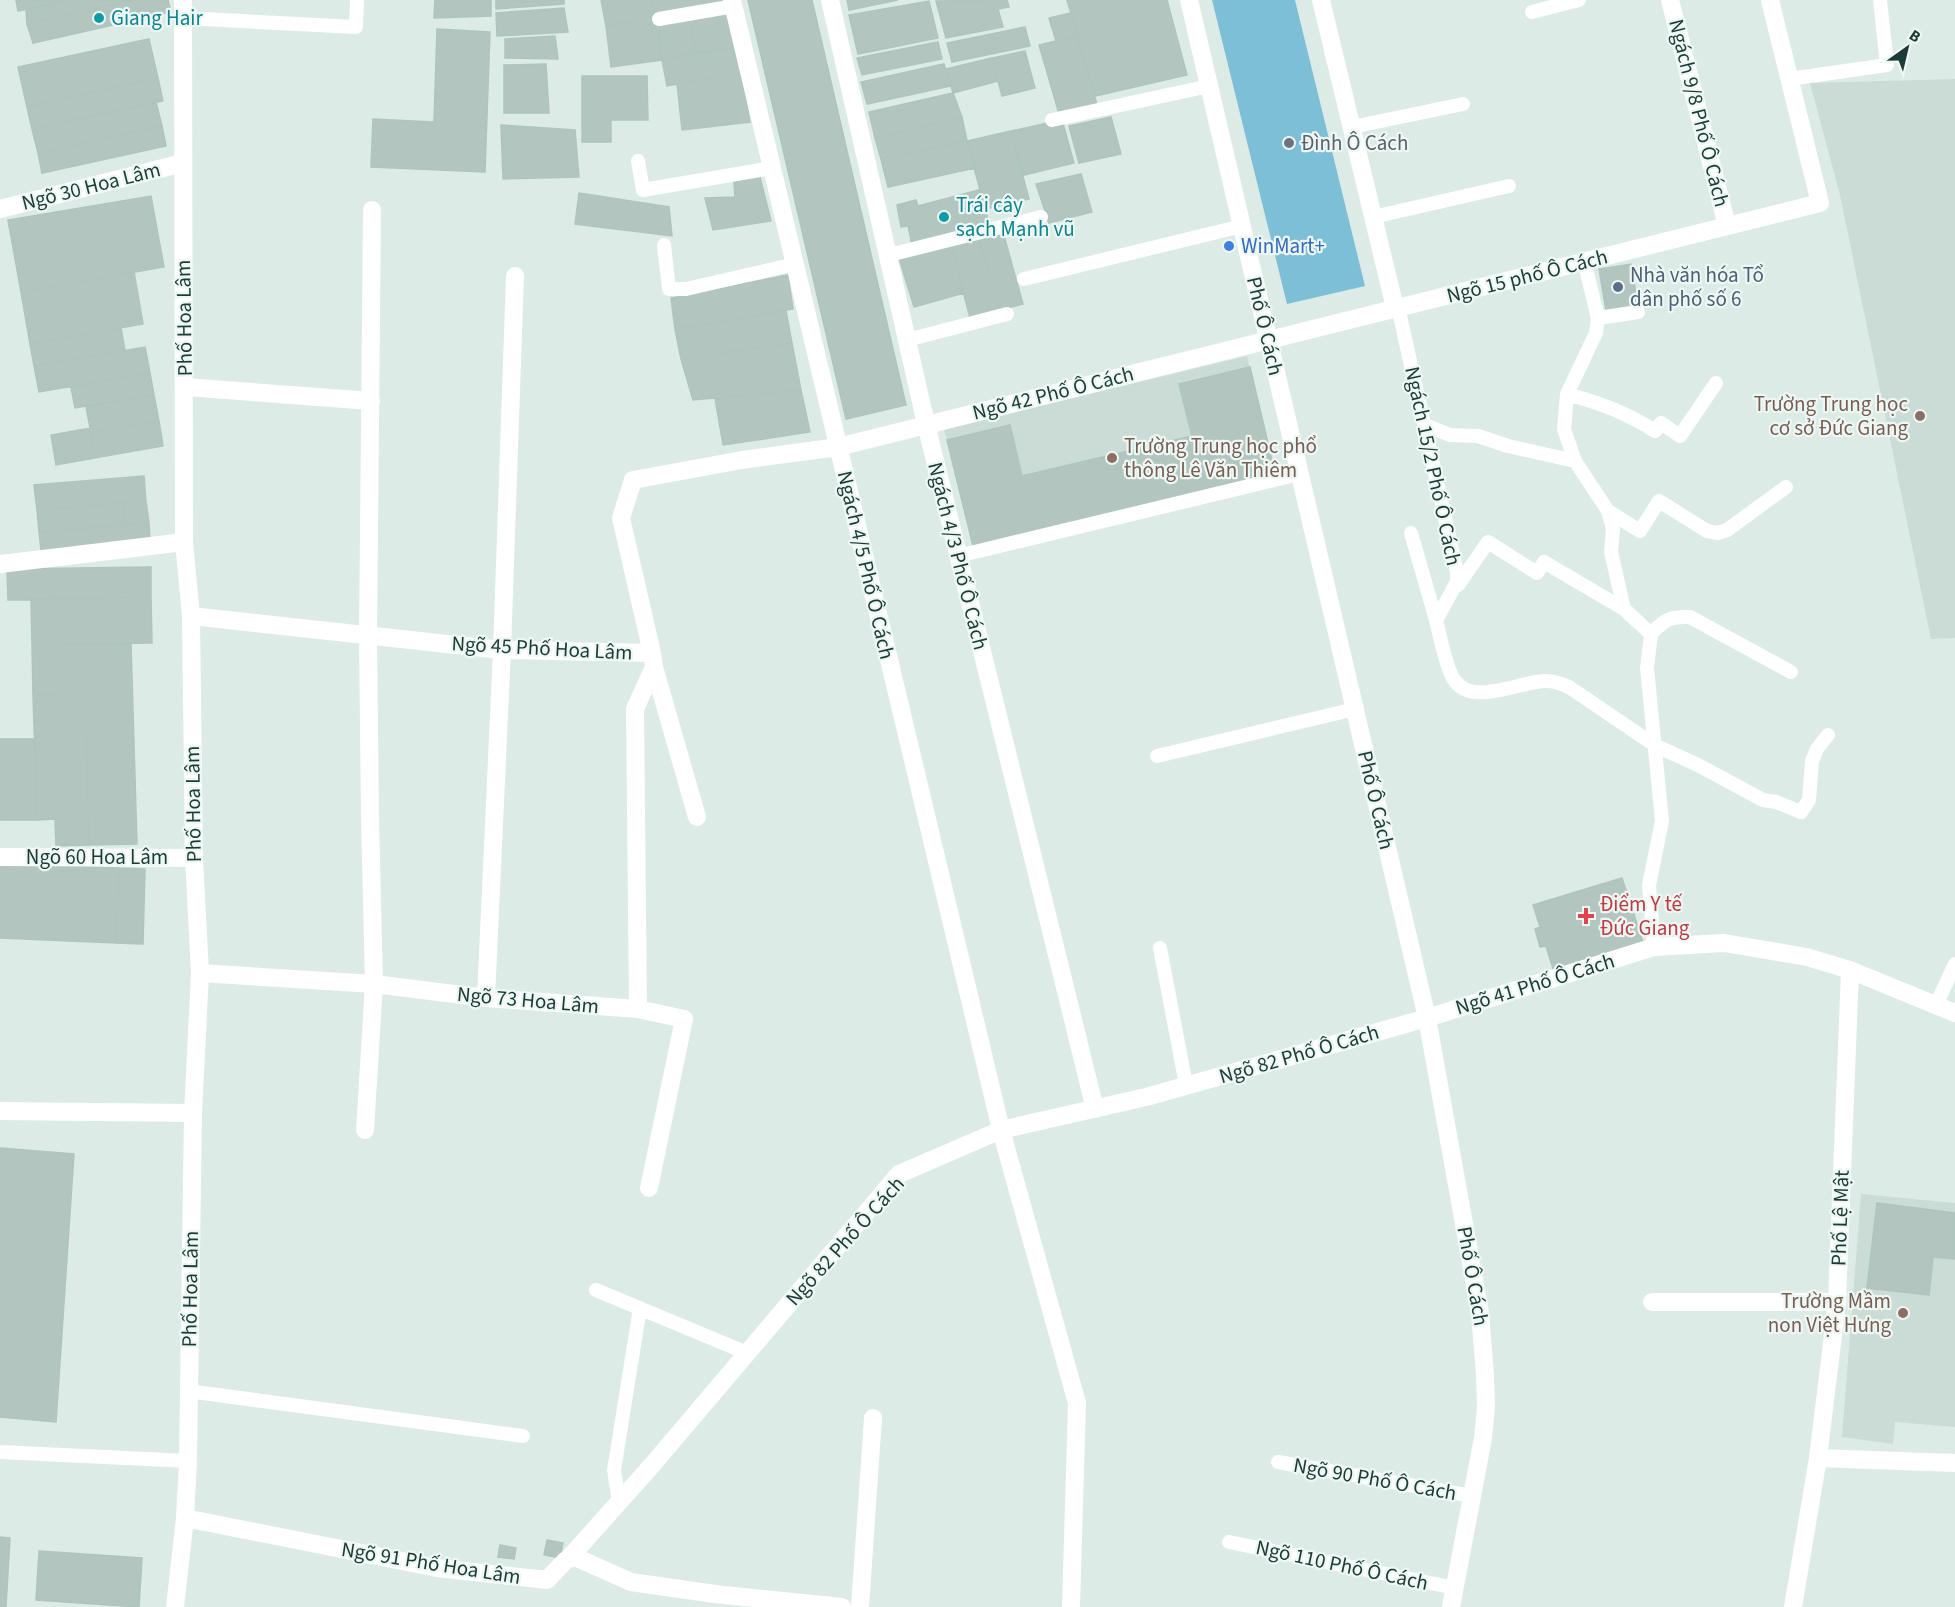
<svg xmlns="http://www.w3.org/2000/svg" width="1955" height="1607" viewBox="0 0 1955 1607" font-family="'Source Sans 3',sans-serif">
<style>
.built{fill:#cbdbd5}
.water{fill:#7dbfd7}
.building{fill:#b2c6bf;stroke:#aec5be;stroke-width:1.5}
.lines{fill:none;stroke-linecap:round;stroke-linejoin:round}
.service{stroke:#fff;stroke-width:14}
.minor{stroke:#fff;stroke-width:18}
.tertiary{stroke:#fff;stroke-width:18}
.culture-dot{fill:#0f9aa8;stroke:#edf7f3;stroke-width:2}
.worship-dot{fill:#6b7280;stroke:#edf7f3;stroke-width:2}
.shop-dot{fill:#3f7fe0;stroke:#edf7f3;stroke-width:2}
.service-dot{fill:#5c6f8a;stroke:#edf7f3;stroke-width:2}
.education-dot{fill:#8d6e63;stroke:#edf7f3;stroke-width:2}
.health-dot{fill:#e0444e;stroke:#edf7f3;stroke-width:2}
.labels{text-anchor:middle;stroke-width:4.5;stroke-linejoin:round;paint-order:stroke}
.culture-label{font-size:21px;fill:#0d838f;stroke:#edf7f3;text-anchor:start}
.street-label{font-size:21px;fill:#1d3b36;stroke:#edf7f3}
.worship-label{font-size:21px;fill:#5b616d;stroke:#edf7f3;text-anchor:start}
.shop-label{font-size:21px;fill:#366cbe;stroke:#edf7f3;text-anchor:start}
.service-label{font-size:21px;fill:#4e5e75;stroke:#edf7f3;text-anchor:start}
.education-label{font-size:21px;fill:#785e54;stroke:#edf7f3;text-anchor:end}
.health-label{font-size:21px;fill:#be3a42;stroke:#edf7f3;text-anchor:start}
</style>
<rect width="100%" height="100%" fill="#dcebe6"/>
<path class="built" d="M1955,79v559l-24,1 -91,-444 -30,-112z
M1247,356l29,121 -302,73 -30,-121z
M1861,1194l94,9v224l-60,-5 -2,22 -51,-7z"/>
<path class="water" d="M1212,0h83l70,286 -78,18z"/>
<path class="building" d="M16,0h50l-48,11z
M66,0h68l-107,24 -1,-14z
M134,0h34l3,12 -138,31 -6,-19z
M435,0h56v16l-57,2z
M496,0h68v4l-68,5z
M601,0h51l3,17 -49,9z
M652,0h71l2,5 -70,12z
M748,0h64l94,405 -60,14z
M847,0h51l-49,10z
M1007,0l2,7 -11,2 5,18 -57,11 -10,-37z
M1067,0h100l20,75 -92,21z
M929,1l9,37 -80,16 -9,-39z
M564,8l4,24 -71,4 -1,-23z
M726,10l9,37 -39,6 -7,-36z
M1071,13l6,23 -21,5 -7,-23z
M655,17l7,43 -51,7 -5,-41z
M689,17l7,36 -34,7 -4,-37z
M1025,27l5,19 -78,16 -5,-19z
M437,29l53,3 -5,140 -114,-5 2,-48 61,3z
M555,36l3,23 -53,-1v-19z
M1077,36l21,72 -38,9 -21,-72z
M149,39l9,39 -131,29 -9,-40z
M938,42l4,17 -80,16 -5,-17z
M735,47l6,26 -74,13 -5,-26z
M1025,51l10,37 -33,8 -10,-38z
M992,58l6,23 -45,12 -7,-24z
M546,64l3,49h-45v-48z
M944,64l7,22 -84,18 -6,-22z
M741,73l9,49 -68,8 -5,-46z
M582,76h65l1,44h-37v22h-29z
M158,78l5,23 -131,28 -5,-22z
M953,93l9,24 -87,21 -6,-26z
M156,102l6,24 -124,27 -6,-24z
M962,117l5,24 -86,18 -6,-21z
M1111,117l10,37 -42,9 -10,-37z
M1062,120l12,43 -50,12 -13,-44z
M501,125l74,5 4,47 -76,2z
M162,126l4,20 -124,27 -4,-20z
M1011,131l18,68 -44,10 -18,-68z
M967,141l8,27 -87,19 -7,-28z
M1081,174l11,38 -43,11 -13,-39z
M760,177l11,44 -58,9 -8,-32 30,-1 -1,-15z
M979,190l11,35 -78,20 -4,-19 -7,1 -4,-22 19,-5 2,6z
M579,193l90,14 3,29 -97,-12z
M151,196l13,71 -143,25 -13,-72z
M1003,232l20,72 -23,6 -22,-73z
M978,237l22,73 -30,8 -19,-74z
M951,244l13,49 -50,14 -15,-49z
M1631,264l7,40 -32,6 -7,-41z
M134,272l9,52 -113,20 -9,-52z
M788,275l5,34 -118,20 -4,-31z
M786,311l6,32 -111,16 -6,-30z
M121,328l4,23 -91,15 -4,-22z
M792,343l9,47 -108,10 -12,-41z
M145,347l5,26 -111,19 -5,-26z
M1250,367l26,110 -302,73 -27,-110 63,-15 12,51 170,-40 -13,-52z
M150,373l4,22 -79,13 -4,-21z
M801,390l9,42 -87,13 -8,-47z
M154,395l5,26 -68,12 -5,-26z
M159,421l4,25 -68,12 -4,-25z
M90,428l5,30 -39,7 -5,-30z
M144,476l2,25 -109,9 -3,-25z
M146,501l3,22 -24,2 -2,-22z
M123,503l2,22 -86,7 -2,-22z
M149,523l1,17 -23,3 -2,-18z
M125,525l2,18 -86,7 -2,-18z
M151,567v30l-143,3 -1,-31z
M151,597l1,46 -120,2 -1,-46z
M131,644l6,200 -48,1 -4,-152 -52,2 -1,-50z
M85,693l4,152 -33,1 -1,-27 -18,1 -4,-125z
M0,739h35l2,81h-37z
M0,863l119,5 -3,75 -116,-5z
M119,868l26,1 -2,75 -27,-1z
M1622,878l22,67 -90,27 -8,-26 -6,1 -5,-18 5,-2 -7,-22z
M0,1148l74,6 -18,268 -56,-5z
M1877,1203l78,10v46l-22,-2 -4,38 -62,-7z
M0,1537l10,1 -4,69h-6z
M547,1540l16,3 -3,15 -16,-3z
M500,1545l16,3 -2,11 -16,-2z
M39,1551l103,7 -3,49 -103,-7z"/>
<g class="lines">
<path class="service" d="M1532,12l47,-12
M183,18l173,9 1,-27
M659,19l75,-13
M1789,79l98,-14 -7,-65
M1052,120l157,-34
M1352,127l111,-23
M638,161l5,29 129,-22
M1373,217l136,-31
M664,245l5,44h17l109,-25
M889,255l152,-38
M1584,261l14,57 -2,15 -29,61 -3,35 11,32 33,50 5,18 -2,23 13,57 27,25 -4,34 15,153 -13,64 5,62
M1024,279l218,-53
M1398,307l59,265v10l-21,38c4,16 9,44 17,58 17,31 68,2 94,3 8,0 15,3 22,6l87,59 42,19 65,35 13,2 25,10 8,-12 3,-39 5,-12 11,-14
M1598,318l40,-6
M907,340l100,-26
M1567,394c33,9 58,18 88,37l6,-8 19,13 36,-53
M1425,425l25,10 28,1 30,10 67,15
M1608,511l32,20 19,-30 48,30 11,2 9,-3 59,-43
M1411,533l25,87
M958,556l341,-82
M1458,585l30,-43 49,31 7,-11 80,47
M1651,634c13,-14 19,-18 39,-17l101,55
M1157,756l198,-47
M1160,948l26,137
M1936,1005l19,-41
M596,1290l151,63
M188,1391l335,45
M0,1452l188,9
M1278,1462l194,34
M619,1502l-5,-32 26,-162
M1229,1542l226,46"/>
<path class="minor" d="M732,0l269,1130 76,273 -6,204
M830,0l96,424 169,685
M1189,0l238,1018 53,295 5,62 1,32 -3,31 -32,169
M1321,0l74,308
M1670,0l57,226
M0,209l183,-46
M185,387l186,14
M0,564l184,-22
M191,616l311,34 150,3 -31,-135 12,-38 109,-20 96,-13 982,-244 -50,-203
M654,667l43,150
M0,857l194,1
M200,973l174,11 112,14 152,11 46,10 -35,169
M486,998l16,-348 13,-374
M638,1009l-3,-300 19,-42 -2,-14
M0,1111l193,2
M365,1130l9,-146 -4,-166 -2,-181 4,-427
M1652,1302h185
M1818,1458l137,5
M185,1518l252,50 110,12 19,-20 9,-3 56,25 84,12 127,13
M570,1557l83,-93 246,-290 102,-44 145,-33 281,-79 227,-71 70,-4 83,14 43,13 105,43
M860,1607l13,-189"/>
<path class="tertiary" d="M175,1607l10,-89 3,-57 5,-348 7,-140 -6,-115 -3,-242 -7,-74 -1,-542
M1793,1607l25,-149 19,-156 13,-332"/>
</g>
<g class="culture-dot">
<circle cx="99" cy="18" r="6"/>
<circle cx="944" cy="217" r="6"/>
</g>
<circle class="worship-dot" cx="1289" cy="143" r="6"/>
<circle class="shop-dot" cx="1229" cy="246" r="6"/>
<circle class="service-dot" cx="1618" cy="287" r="6"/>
<g class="education-dot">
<circle cx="1920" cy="416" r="6"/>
<circle cx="1112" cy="458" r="6"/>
<circle cx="1903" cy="1313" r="6"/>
</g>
<path class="health-dot" d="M1583 907h6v6h6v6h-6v6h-6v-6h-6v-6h6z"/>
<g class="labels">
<g class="culture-label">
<text x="111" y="25">Giang Hair</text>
<text x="956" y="212">Trái cây<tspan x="956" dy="24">sạch Mạnh vũ</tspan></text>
</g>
<g class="street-label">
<text transform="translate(1699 113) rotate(76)" y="7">Ngách 9/8 Phố Ô Cách</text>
<text transform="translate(91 186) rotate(-14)" y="7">Ngõ 30 Hoa Lâm</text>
<text transform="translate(1527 276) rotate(-14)" y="7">Ngõ 15 phố Ô Cách</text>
<text transform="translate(184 318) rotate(-91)" y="7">Phố Hoa Lâm</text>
<text transform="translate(1265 326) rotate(77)" y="7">Phố Ô Cách</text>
<text transform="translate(1053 393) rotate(-14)" y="7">Ngõ 42 Phố Ô Cách</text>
<text transform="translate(1433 466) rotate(78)" y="7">Ngách 15/2 Phố Ô Cách</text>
<text transform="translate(958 556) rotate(76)" y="7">Ngách 4/3 Phố Ô Cách</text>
<text transform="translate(866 565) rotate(77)" y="7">Ngách 4/5 Phố Ô Cách</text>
<text transform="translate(542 648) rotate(3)" y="7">Ngõ 45 Phố Hoa Lâm</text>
<text transform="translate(1376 800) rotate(77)" y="7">Phố Ô Cách</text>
<text transform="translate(193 804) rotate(-91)" y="7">Phố Hoa Lâm</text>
<text x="97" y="864">Ngõ 60 Hoa Lâm</text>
<text transform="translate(1535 984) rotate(-17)" y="7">Ngõ 41 Phố Ô Cách</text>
<text transform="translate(528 1000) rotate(5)" y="7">Ngõ 73 Hoa Lâm</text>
<text transform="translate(1299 1054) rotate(-16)" y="7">Ngõ 82 Phố Ô Cách</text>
<text transform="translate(1840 1218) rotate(-88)" y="7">Phố Lệ Mật</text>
<text transform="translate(845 1241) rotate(-48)" y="7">Ngõ 82 Phố Ô Cách</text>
<text transform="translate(1473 1276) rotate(80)" y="7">Phố Ô Cách</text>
<text transform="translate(190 1289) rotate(-89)" y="7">Phố Hoa Lâm</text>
<text transform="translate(1375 1479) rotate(10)" y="7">Ngõ 90 Phố Ô Cách</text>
<text transform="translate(431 1563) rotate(9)" y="7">Ngõ 91 Phố Hoa Lâm</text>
<text transform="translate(1342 1565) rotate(12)" y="7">Ngõ 110 Phố Ô Cách</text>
</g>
<g class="worship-label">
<text x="1301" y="150">Đình Ô Cách</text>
</g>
<g class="shop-label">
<text x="1241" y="253">WinMart+</text>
</g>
<g class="service-label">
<text x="1630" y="282">Nhà văn hóa Tổ<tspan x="1630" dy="24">dân phố số 6</tspan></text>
</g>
<g class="education-label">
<text x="1908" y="411">Trường Trung học<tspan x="1908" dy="24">cơ sở Đức Giang</tspan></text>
<text x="1124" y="453" text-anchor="start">Trường Trung học phổ<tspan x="1124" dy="24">thông Lê Văn Thiêm</tspan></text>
<text x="1891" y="1308">Trường Mầm<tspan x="1891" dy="24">non Việt Hưng</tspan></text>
</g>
<g class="health-label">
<text x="1600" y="911">Điểm Y tế<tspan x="1600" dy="24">Đức Giang</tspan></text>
</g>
</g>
<g transform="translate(1907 48) rotate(34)" stroke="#edf7f3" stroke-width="4.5" paint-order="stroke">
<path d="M0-4.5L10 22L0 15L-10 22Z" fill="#1d3b36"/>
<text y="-9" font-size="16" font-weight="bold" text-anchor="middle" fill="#1d3b36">B</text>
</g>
</svg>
